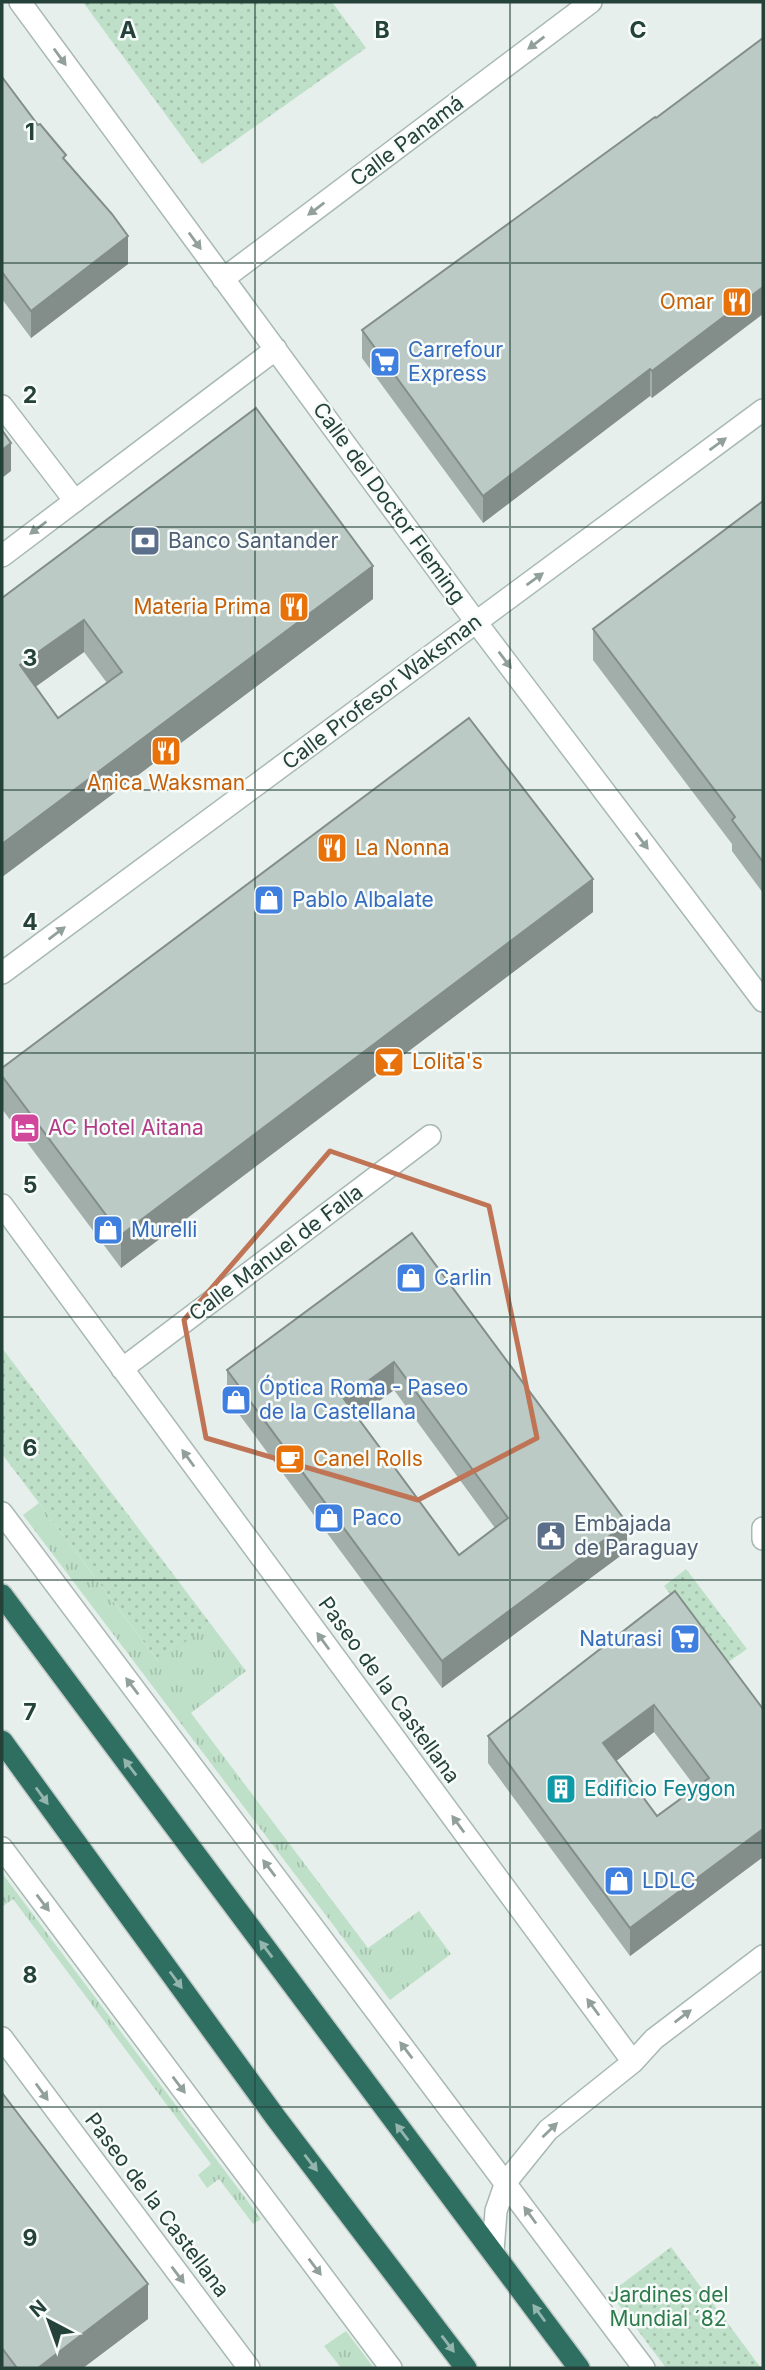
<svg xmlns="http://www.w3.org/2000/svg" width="765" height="2370" viewBox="0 0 765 2370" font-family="Inter,sans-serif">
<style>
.grass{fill:url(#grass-tufts)}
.park{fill:url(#park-dots)}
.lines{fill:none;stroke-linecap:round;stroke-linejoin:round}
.lane-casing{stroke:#a8b8b2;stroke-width:24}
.street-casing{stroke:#a8b8b2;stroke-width:24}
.highway-casing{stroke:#c2cac8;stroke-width:24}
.lane{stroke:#fff;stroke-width:21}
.street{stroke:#fff;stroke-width:21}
.highway{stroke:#2f6f62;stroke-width:21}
.wall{fill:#a1aea9;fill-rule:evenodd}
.shaded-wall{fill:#838d89}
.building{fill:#bbcac4;stroke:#838d89;stroke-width:2;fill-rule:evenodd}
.oneway{fill:#92a09c}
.oneway2{fill:#93b5ae}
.marked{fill:none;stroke:#c07456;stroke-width:5;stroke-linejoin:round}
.grid{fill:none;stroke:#24423a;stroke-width:2;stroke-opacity:0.55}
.labels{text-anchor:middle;stroke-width:5;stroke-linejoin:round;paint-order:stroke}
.street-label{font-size:21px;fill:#24423a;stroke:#f7fbf9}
.food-label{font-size:21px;fill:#c56008;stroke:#f7fbf9;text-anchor:start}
.shop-label{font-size:21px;fill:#366cbe;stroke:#f7fbf9;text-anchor:start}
.service-label{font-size:21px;fill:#4e5e75;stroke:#f7fbf9;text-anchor:start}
.hotel-label{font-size:21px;fill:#b23c85;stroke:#f7fbf9;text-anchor:start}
.culture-label{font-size:21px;fill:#0d838f;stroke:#f7fbf9;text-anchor:start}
.park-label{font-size:21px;fill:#2d7a4b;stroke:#f7fbf9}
.grid-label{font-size:23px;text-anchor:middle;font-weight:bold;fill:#24423a;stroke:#f7fbf9;stroke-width:5;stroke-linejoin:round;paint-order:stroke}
</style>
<defs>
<pattern id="grass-tufts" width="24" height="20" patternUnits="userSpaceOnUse" patternTransform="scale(1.75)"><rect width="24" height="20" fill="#bfe0c8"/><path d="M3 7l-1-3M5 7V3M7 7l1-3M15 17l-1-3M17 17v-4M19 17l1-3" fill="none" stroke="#a4c1ad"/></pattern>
<pattern id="park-dots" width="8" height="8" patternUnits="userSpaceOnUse" patternTransform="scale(1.75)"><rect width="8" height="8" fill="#bfe0c8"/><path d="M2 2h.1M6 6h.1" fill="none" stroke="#a4c1ad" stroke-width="1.8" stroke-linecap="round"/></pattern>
</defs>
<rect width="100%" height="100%" fill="#e6efeb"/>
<path class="grass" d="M39,1503l119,158 52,-38 36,48 -55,42 177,235 51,-37 32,43 -61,46 -367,-485z
M2,1873l259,346 -8,5 -34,-45 -12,9 -9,-13 13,-11 -198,-265 -11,8z
M346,2331l28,37h-33l-17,-22z"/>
<path class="park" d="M83,2h249l34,46 -164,116z
M2,1348l208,275 -51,39 -157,-208z
M686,1569l61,80 -23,16 -60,-79z
M671,2247l90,121h-95l-56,-75z"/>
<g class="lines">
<g class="lane-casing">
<path id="lane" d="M2,406l73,95
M2,1513l642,855
M2,1848l389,520"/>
</g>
<g class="street-casing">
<path id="street" d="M20,2l456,620 287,379
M223,279l368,-277
M2,556l274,-207
M2,973l761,-563
M2,1205l631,857
M122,1369l308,-233
M763,1528v11
M2,2038l247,330
M493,2251l3,-40 10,-29 42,-52 85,-68 21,-23 109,-83"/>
</g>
<g class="highway-casing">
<path id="highway" d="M2,1595l577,773
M2,1741l274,377 190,250"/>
</g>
<use href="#lane" class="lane"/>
<use href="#street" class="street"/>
<use href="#highway" class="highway"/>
</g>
<path class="wall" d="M2,72l2,8 62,82 62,102 -97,74 -29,-39z
M655,117l-3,281 -2,-2 -167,127 -121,-165v-28z
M763,501v392l-31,-42v-7l-139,-184v-31z
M2,598l371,1 -371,278zM84,652l23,31 -49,35 -23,-31z
M593,912l-472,356 -119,-159v-41z
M412,1233l215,318 -185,137 -215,-290v-28zM394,1390l101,138 -36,27 -101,-138z
M675,1591l88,118v148l-133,99 -142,-193v-27zM654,1732l42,56 -39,28 -41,-55z
M2,2095l146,224 -65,49h-81z"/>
<path class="shaded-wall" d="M128,236v28l-97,74v-27z
M763,287v27l-111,84v-27z
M650,369v27l-167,127v-27z
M11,443v28l-9,7v-28z
M373,566v33l-371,278v-33z
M84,620v32l-64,46v-33z
M593,879v33l-472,356v-33z
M394,1362v28l-50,37v-28z
M627,1523v28l-185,137v-27z
M654,1705v27l-51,39v-28z
M763,1829v28l-133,99v-28z
M148,2284v35l-65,49h-45z"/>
<path class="building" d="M763,38v249l-111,84 -2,-2 -167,127 -121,-166 293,-213 1,1z
M2,77l36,48 2,-1 26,31 -3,3 49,56 16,22 -97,75 -29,-39z
M256,408l117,158 -371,278v-246zM84,620l38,52 -64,46 -38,-53z
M2,430l9,13 -9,7z
M763,501v361l-31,-42 3,-3 -142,-188z
M469,718l124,161 -472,356 -119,-159v-8z
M412,1233l215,290 -185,138 -215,-291zM394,1362l114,156 -49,37 -115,-156z
M675,1591l88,118v120l-133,99 -142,-192zM654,1705l55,73 -52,38 -54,-73z
M3,2094l145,190 -110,84h-21l-15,-20v-253z"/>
<defs><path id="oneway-solid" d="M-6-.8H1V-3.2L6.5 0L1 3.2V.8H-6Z" transform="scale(1.75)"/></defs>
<g class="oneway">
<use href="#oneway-solid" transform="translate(536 43) rotate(143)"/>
<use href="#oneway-solid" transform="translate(60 57) rotate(54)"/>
<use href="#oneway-solid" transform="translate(316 209) rotate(143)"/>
<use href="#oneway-solid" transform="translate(195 241) rotate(54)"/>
<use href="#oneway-solid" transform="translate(718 444) rotate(-36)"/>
<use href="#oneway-solid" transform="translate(38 528) rotate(143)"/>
<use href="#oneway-solid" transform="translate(535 579) rotate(-36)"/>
<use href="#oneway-solid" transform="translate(505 660) rotate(53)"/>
<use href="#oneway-solid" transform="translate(642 841) rotate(53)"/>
<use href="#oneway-solid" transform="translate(57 933) rotate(-37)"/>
<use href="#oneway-solid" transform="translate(188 1458) rotate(-126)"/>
<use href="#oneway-solid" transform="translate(323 1641) rotate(-126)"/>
<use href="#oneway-solid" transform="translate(132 1686) rotate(-127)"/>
<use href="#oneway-solid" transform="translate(458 1824) rotate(-126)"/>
<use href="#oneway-solid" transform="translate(269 1868) rotate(-127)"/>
<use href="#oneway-solid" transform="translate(43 1903) rotate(53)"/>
<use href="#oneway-solid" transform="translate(593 2007) rotate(-126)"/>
<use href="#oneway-solid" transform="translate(683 2016) rotate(-37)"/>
<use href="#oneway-solid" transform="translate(406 2050) rotate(-127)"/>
<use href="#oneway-solid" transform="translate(179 2085) rotate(53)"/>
<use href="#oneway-solid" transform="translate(42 2092) rotate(54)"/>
<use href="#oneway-solid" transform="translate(550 2130) rotate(-44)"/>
<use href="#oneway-solid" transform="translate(530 2215) rotate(-126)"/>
<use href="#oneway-solid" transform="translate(315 2267) rotate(53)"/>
<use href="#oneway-solid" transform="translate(178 2275) rotate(53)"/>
</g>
<g class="oneway2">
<use href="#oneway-solid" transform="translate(130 1767) rotate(-127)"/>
<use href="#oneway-solid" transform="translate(42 1796) rotate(54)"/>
<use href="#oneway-solid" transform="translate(266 1949) rotate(-127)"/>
<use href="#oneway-solid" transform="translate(176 1980) rotate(54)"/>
<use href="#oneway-solid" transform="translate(402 2132) rotate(-127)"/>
<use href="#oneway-solid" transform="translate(311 2163) rotate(52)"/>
<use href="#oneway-solid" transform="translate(539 2313) rotate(-126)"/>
<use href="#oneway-solid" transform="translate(448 2344) rotate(53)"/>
</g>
<path class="marked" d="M330,1151l159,55 48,232 -119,62 -212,-62 -22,-118z"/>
<path class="grid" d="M255,2v2366M510,2v2366M2,263h761M2,527h761M2,790h761M2,1053h761M2,1317h761M2,1580h761M2,1843h761M2,2107h761"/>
<defs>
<g id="restaurant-square" transform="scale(1.575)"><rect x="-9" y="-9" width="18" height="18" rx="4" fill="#e8710a" stroke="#f7fbf9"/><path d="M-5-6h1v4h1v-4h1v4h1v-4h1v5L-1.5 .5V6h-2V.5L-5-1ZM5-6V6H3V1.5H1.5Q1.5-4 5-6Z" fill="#fff"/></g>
<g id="supermarket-square" transform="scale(1.575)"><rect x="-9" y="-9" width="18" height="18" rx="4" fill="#3f7fe0" stroke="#f7fbf9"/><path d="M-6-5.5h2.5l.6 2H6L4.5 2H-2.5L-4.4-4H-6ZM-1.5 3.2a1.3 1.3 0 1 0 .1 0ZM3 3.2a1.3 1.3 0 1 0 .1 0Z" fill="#fff"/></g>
<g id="bank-square" transform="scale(1.575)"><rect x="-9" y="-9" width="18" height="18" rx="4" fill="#5c6f8a" stroke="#f7fbf9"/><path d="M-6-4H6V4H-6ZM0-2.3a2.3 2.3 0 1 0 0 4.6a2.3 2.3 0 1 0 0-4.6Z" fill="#fff"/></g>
<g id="shop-square" transform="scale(1.575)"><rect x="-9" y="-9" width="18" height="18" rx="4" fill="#3f7fe0" stroke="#f7fbf9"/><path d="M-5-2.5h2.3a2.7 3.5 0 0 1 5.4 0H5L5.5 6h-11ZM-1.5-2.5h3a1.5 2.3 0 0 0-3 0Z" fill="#fff"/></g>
<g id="bar-square" transform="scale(1.575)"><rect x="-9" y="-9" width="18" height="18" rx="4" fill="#e8710a" stroke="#f7fbf9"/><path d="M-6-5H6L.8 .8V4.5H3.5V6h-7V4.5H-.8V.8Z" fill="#fff"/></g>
<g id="hotel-square" transform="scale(1.575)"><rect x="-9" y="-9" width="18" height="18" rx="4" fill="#d1479c" stroke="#f7fbf9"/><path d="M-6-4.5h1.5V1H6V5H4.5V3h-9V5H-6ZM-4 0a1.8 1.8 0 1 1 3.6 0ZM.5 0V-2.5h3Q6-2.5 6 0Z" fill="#fff"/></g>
<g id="cafe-square" transform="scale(1.575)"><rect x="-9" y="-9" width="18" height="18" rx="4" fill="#e8710a" stroke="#f7fbf9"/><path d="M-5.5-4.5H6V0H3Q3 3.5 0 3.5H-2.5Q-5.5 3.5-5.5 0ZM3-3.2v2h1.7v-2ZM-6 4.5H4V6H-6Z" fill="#fff"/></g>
<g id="civic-square" transform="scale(1.575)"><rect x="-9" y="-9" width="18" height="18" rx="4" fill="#5c6f8a" stroke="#f7fbf9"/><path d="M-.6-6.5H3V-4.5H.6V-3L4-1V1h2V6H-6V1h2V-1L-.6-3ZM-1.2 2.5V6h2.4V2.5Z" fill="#fff"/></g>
<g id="building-square" transform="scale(1.575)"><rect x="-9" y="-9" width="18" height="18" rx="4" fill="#0f9aa8" stroke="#f7fbf9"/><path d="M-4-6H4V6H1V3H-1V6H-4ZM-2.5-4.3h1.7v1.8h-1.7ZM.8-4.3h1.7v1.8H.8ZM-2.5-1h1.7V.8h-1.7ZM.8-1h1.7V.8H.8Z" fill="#fff"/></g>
</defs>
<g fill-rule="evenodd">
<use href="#restaurant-square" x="737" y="302"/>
<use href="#supermarket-square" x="385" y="362"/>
<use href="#bank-square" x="145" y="541"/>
<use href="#restaurant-square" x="294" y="607"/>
<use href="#restaurant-square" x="166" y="751"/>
<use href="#restaurant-square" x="332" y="848"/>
<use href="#shop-square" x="269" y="900"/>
<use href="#bar-square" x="389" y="1062"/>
<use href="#hotel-square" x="25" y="1128"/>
<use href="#shop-square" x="108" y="1230"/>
<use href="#shop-square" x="411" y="1278"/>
<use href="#shop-square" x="236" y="1400"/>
<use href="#cafe-square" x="290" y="1459"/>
<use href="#shop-square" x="329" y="1518"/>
<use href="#civic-square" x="551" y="1536"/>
<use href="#supermarket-square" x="685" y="1639"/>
<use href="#building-square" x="561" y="1789"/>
<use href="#shop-square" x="619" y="1881"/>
</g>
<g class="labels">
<g class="street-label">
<text transform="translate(407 141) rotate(-37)" y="7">Calle Panamá</text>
<text transform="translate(389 503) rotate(54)" y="7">Calle del Doctor Fleming</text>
<text transform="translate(382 692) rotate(-37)" y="7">Calle Profesor Waksman</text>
<text transform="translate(276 1253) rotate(-37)" y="7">Calle Manuel de Falla</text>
<text transform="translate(389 1690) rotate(54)" y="7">Paseo de la Castellana</text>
<text transform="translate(157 2205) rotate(53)" y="7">Paseo de la Castellana</text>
</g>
<g class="food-label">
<text x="714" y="309" text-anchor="end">Omar</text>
<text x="271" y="614" text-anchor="end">Materia Prima</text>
<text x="166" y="790" text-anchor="middle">Anica Waksman</text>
<text x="355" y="855">La Nonna</text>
<text x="412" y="1069">Lolita's</text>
<text x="313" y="1466">Canel Rolls</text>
</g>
<g class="shop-label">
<text x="408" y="357">Carrefour<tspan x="408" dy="24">Express</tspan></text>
<text x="292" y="907">Pablo Albalate</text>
<text x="131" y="1237">Murelli</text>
<text x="434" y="1285">Carlin</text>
<text x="259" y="1395">Óptica Roma - Paseo<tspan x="259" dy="24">de la Castellana</tspan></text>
<text x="352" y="1525">Paco</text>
<text x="662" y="1646" text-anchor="end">Naturasi</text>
<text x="642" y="1888">LDLC</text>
</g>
<g class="service-label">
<text x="168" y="548">Banco Santander</text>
<text x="574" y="1531">Embajada<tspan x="574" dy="24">de Paraguay</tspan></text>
</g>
<g class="hotel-label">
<text x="48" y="1135">AC Hotel Aitana</text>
</g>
<g class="culture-label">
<text x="584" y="1796">Edificio Feygon</text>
</g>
<g class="park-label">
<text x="668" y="2302">Jardines del<tspan x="668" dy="24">Mundial ´82</tspan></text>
</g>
</g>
<g class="grid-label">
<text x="128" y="38">A</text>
<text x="382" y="38">B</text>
<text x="638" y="38">C</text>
<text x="30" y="140">1</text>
<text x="30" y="403">2</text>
<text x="30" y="666">3</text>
<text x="30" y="930">4</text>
<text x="30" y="1193">5</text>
<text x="30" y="1456">6</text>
<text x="30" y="1720">7</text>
<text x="30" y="1983">8</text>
<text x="30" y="2246">9</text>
</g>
<rect width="765" height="2370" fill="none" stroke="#24423a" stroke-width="7"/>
<g transform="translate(49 2321) rotate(319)" stroke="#f7fbf9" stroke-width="5" paint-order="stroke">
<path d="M0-5L12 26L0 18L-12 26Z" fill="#24423a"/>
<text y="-10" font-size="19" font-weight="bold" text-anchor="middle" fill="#24423a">N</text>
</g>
</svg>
